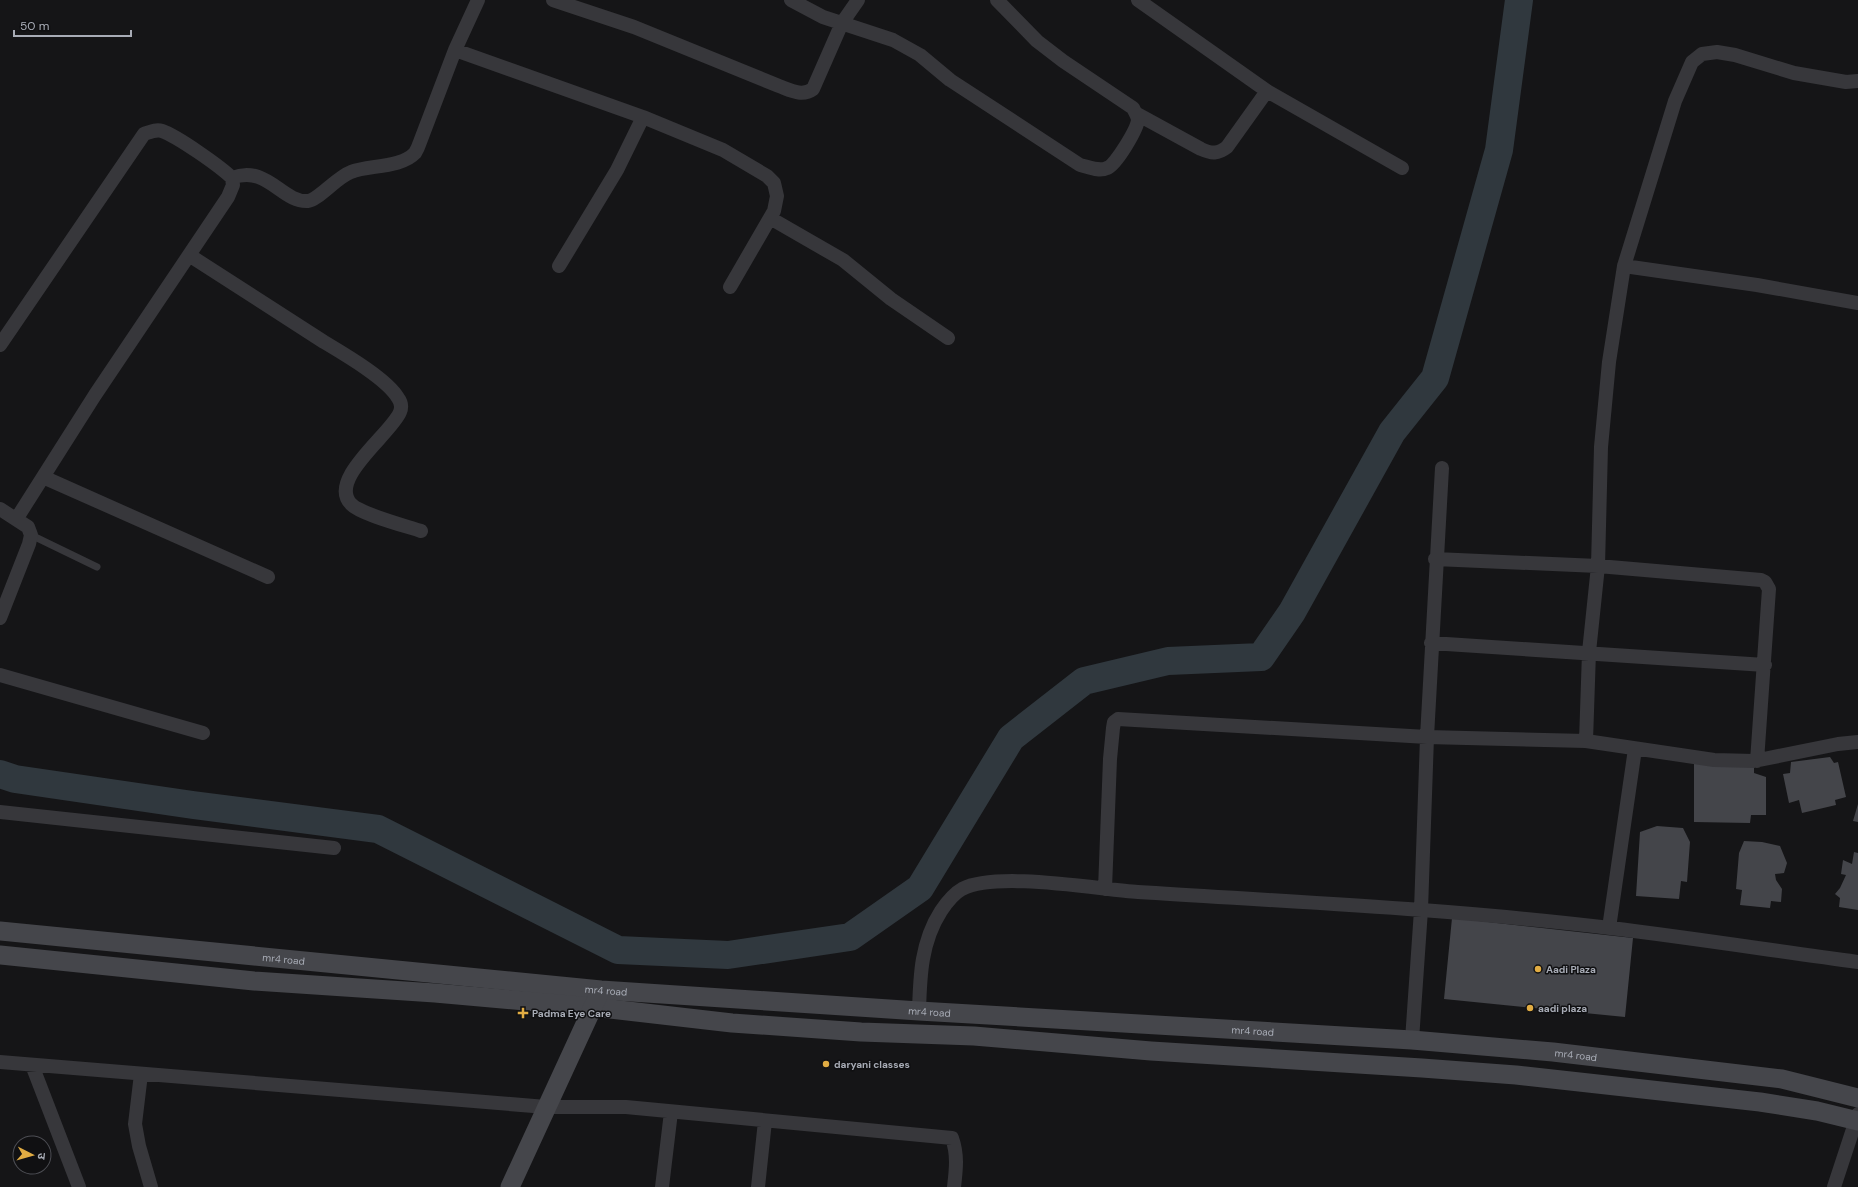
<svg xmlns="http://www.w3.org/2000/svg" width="1858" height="1187" viewBox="0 0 1858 1187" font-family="'DM Sans','Noto Sans Devanagari',sans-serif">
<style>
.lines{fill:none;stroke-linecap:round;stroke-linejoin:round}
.river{stroke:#30383e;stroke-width:28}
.building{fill:#44454a}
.lane{stroke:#37373b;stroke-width:7}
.street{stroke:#37373b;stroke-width:14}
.secondary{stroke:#45464b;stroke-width:19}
.poi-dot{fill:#e1ac43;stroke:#101012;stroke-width:1.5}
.labels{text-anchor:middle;stroke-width:3;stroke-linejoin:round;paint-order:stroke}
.street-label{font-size:10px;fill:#a8acb6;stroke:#101012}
.poi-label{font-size:10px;font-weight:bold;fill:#a8acb6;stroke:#101012;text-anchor:start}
</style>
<rect width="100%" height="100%" fill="#151517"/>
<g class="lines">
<path class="river" d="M0,774l15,5 178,26 185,24 240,121 110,5 122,-18 70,-49 91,-150 73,-57 84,-20 93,-4 31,-45 100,-180 43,-54 64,-228 20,-150"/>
</g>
<path class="building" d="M1830,757l4,6 4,-1 8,35 -11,3 1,5 -34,8 -3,-13 -10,3 -6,-29 7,-1 1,-11z
M1694,761h60v12l12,4v38h-15l-1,8 -56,-1z
M1858,804v18l-5,-1z
M1657,826l26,2 7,14 -3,40 -6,-1 -2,18 -43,-3 4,-64z
M1744,841l18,1 18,4 7,17 -3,10 -9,1 1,6 6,9 -1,13 -10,-1 -1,7 -30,-3 2,-15 -6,-1 3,-36z
M1854,852l4,1v57l-19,-3 1,-9 -5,-4 5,-6 6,-13 -5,-1 2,-14 9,4z
M1452,918l181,20 -8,79 -181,-18z"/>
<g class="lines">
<path class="lane" d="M31,535l66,32"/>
<path class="street" d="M553,0l81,27 145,59c11,4 23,11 34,3l29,-66 16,-23
M791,0l32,17 70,23 27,15 30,25 130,85c9,2 19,7 27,3 9,-3 31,-40 31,-49 -1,-4 -3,-7 -5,-11l-70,-47 -26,-20 -40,-41
M1138,0l129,91 135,77
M455,50l188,67 80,33 44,26 7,7 3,13 -3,15 -44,76
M1137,114l64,35c11,5 17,5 26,-2l40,-56
M232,178c35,-14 50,25 76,23 10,-1 29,-24 43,-29 17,-7 50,-4 64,-19 2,-3 4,-8 5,-11l35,-92 23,-50
M770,218l73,42 48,39 57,39
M189,255c45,29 90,58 135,87 20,12 63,37 74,56 3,4 4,9 2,14 -8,21 -73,67 -49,92 9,10 55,22 70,27
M559,266l58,-96 26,-53
M1624,266l133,19 101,18
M0,345l144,-211c6,-2 12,-5 18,-3 15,5 59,36 70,47l1,7 -5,12 -133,198 -78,123
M43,477l225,100
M0,509l28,18 3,8 -2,9 -29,74
M1435,559l163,7 163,14 4,2 4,7 -12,172
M1431,643l334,22
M0,675l203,58
M1586,741l3,-89 9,-86 3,-119 8,-85 15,-96 51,-165 17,-39 10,-8 15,-2 18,3 59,18 52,9 12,-1
M0,812l334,36
M1105,889l5,-130 3,-31 1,-6 4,-3 309,18 159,4 128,19 40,1 84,-17 20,-2
M1609,928l26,-179
M919,1011c1,-35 2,-69 22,-100 6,-9 12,-17 21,-22 35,-18 134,0 176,3 157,10 315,17 472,36 83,10 165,23 248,34
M1412,1040l9,-130 6,-173 15,-269
M0,1062l546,45h80l326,31c6,17 4,32 2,49
M32,1065l47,122
M141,1074l-6,50 4,22 12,41
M662,1187l9,-75
M758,1187l7,-66
M1834,1187l24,-73"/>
<g class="secondary">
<path id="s1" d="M0,931l601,59 318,21 493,29 141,12 229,27 76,19"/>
<path d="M0,955l254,26 181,12 158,14 139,16 129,9 113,4 177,15 271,17 94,7 244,27 57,9 41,10"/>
<path d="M510,1187l88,-191"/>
</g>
</g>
<g class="poi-dot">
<circle cx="1538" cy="969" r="4"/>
<circle cx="1530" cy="1008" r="4"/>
<path d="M521 1007h4v4h4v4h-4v4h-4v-4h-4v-4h4z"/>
<circle cx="826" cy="1064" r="4"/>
</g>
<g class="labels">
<g class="street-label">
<text dy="4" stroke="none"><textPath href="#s1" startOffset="285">mr4 road</textPath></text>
<text dy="4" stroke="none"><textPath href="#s1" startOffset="609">mr4 road</textPath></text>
<text dy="4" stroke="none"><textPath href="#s1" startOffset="933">mr4 road</textPath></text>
<text dy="4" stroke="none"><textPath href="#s1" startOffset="1257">mr4 road</textPath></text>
<text dy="4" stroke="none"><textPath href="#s1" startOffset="1581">mr4 road</textPath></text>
</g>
<g class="poi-label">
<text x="1546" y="973">Aadi Plaza</text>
<text x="1538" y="1012">aadi plaza</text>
<text x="532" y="1017">Padma Eye Care</text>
<text x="834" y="1068">daryani classes</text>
</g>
</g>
<g transform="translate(32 1155) rotate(96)"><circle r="19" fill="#101012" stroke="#4d4e54"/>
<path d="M0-3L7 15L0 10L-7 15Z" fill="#e1ac43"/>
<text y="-6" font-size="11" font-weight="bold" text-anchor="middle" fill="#a8acb6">उ</text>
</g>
<path d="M14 30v6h117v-6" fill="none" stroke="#a8acb6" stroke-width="2"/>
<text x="20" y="30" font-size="12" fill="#a8acb6" stroke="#101012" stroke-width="3" paint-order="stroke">50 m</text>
</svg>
